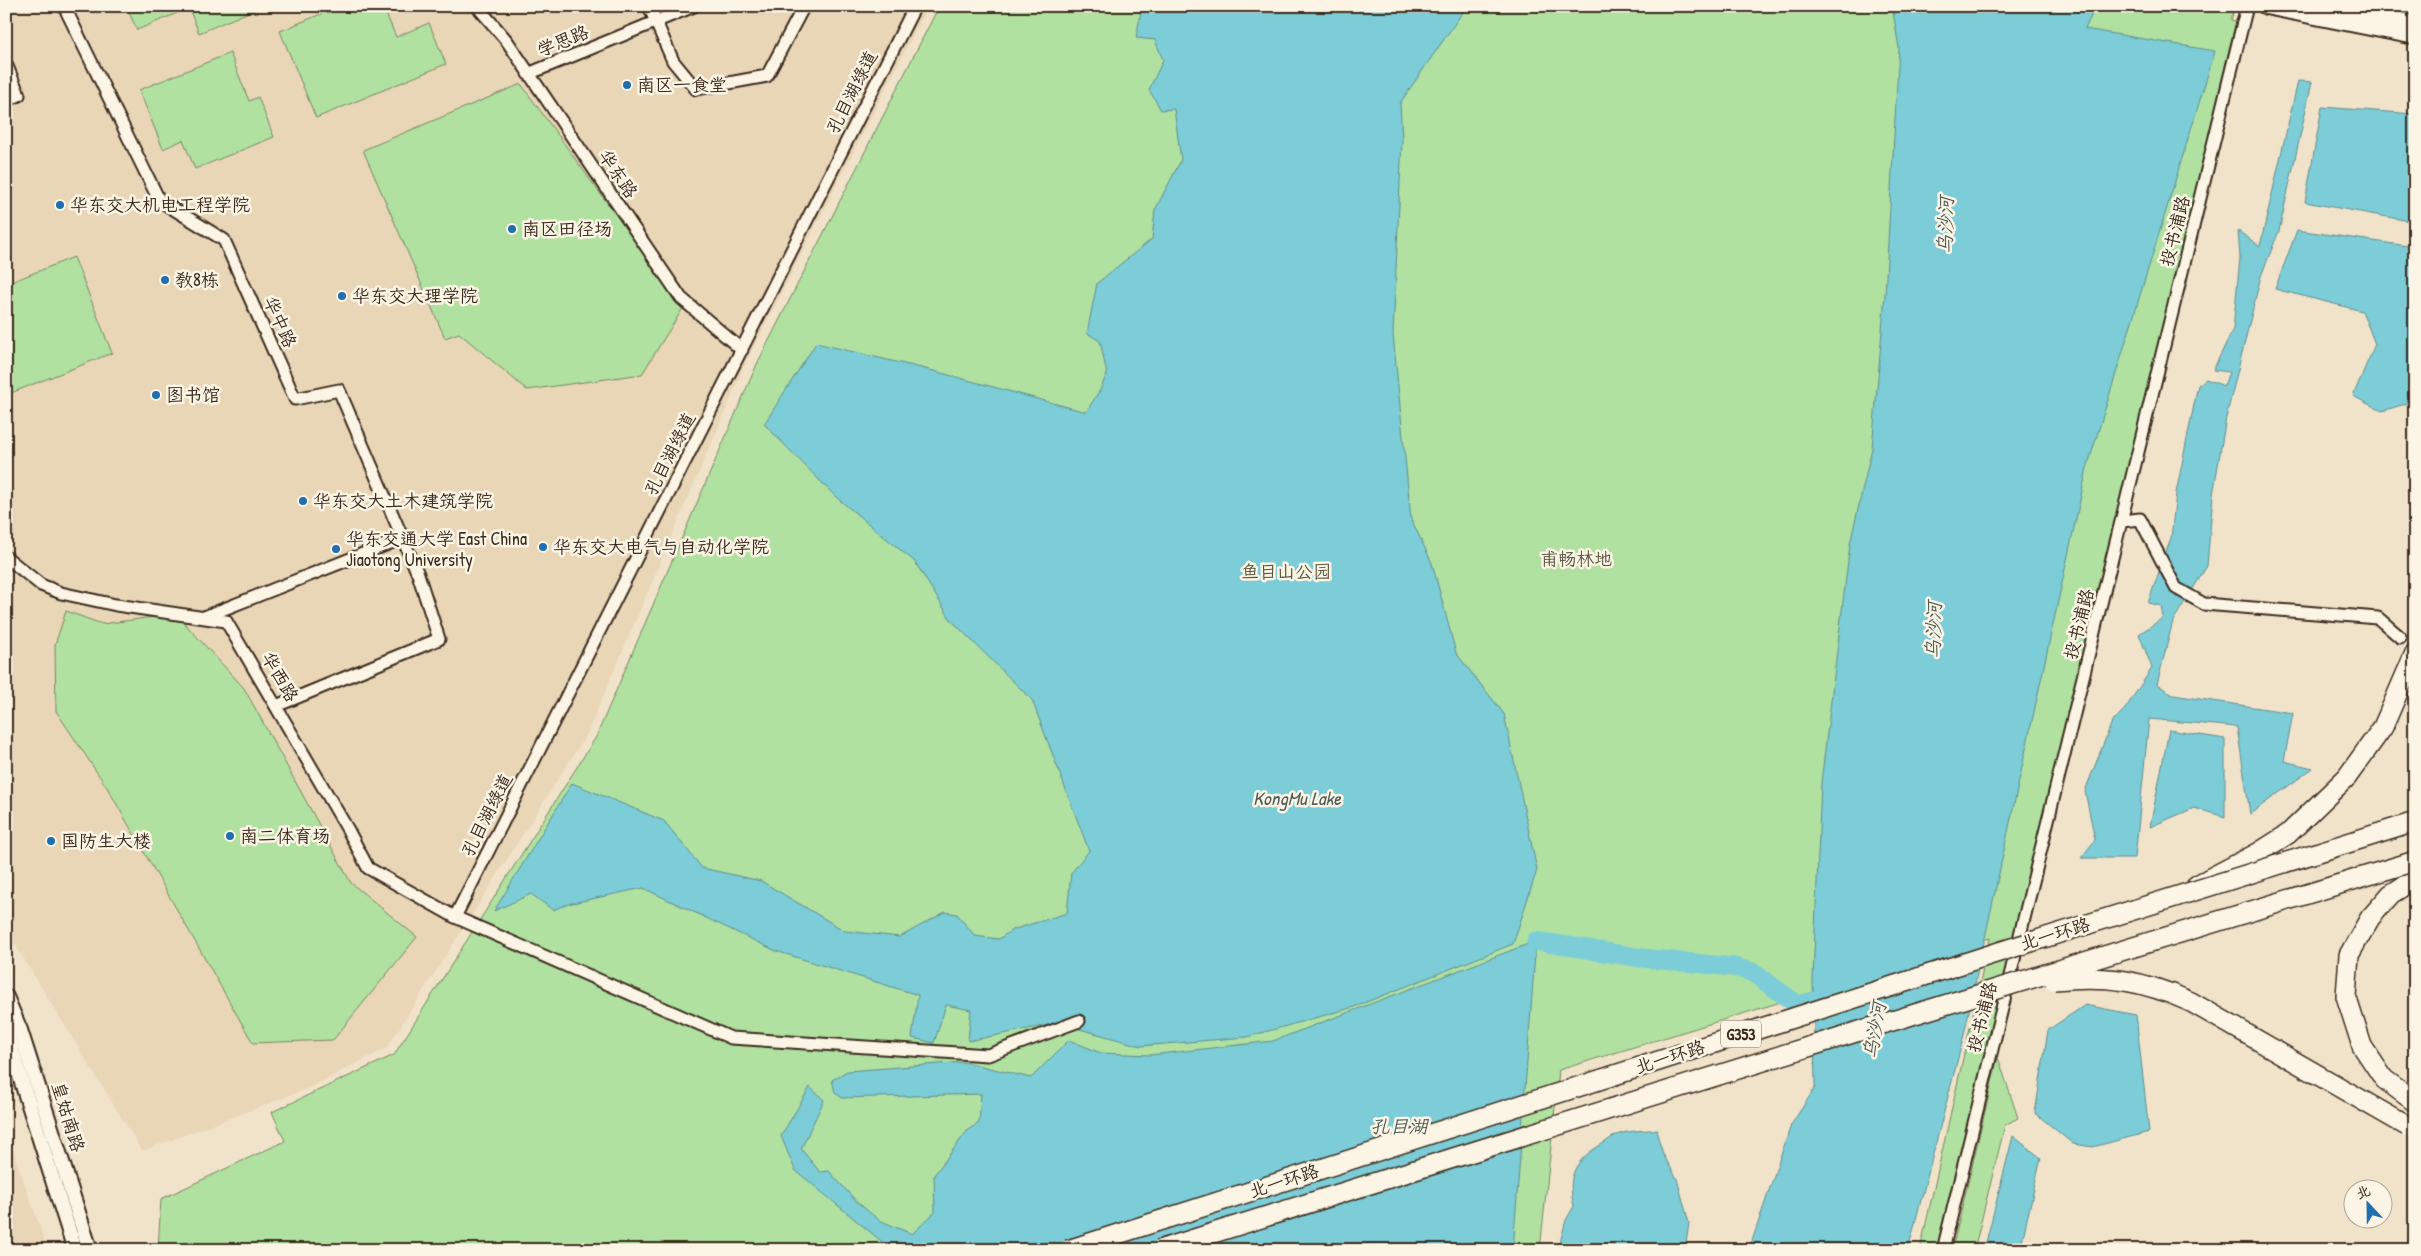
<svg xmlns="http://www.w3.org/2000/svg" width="2421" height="1256" viewBox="0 0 2421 1256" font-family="'Patrick Hand','LXGW WenKai TC',sans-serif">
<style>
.built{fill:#e9d6b7}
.green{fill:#b0e1a1;stroke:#768660}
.water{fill:#7ccdd7;stroke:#628c8d}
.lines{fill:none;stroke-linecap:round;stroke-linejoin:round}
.river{stroke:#7ccdd7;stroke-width:19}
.minor-casing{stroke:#3b2a1e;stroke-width:15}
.tertiary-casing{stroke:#3b2a1e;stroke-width:18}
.secondary-casing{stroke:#3b2a1e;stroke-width:20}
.trunk-casing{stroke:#3b2a1e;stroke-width:22}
.minor{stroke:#fcf5e5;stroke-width:11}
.tertiary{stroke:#fcf5e5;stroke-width:14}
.secondary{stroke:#fcf5e5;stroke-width:16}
.trunk{stroke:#fcf5e5;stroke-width:19}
.trunk-bridge-casing{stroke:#3b2a1e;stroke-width:22;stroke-linecap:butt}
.trunk-bridge{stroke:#fcf5e5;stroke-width:19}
.poi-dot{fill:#1f6fb2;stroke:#fcf5e5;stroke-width:2}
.labels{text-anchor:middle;stroke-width:5;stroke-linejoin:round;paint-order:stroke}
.shield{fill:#fcf5e5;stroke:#75675a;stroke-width:1}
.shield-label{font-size:16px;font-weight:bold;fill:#3b2a1e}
.street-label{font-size:18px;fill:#3b2a1e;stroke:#fcf5e5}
.poi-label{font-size:18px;fill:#3b2a1e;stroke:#fcf5e5;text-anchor:start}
.park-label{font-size:18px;fill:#58583f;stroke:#fcf5e5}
.water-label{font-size:19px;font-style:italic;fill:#4e5b56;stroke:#fcf5e5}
</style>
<rect width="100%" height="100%" fill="#f1e3ca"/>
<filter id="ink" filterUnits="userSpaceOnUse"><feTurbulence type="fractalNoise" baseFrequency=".02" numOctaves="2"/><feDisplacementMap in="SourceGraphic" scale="10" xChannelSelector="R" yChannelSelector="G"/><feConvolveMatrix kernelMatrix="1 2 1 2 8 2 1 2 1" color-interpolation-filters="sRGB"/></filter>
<g filter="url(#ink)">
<path class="built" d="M6,6h922l-183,359 -158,369 -200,314 -80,41 -165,62 -136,-221z
M6,1131l42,119h-42z"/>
<path class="green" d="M126,6h51l3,6 -43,18z
M188,6h75l-64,27z
M340,6h43l13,31 33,-14 17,41 -130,54 -36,-87z
M939,6h1296l-4,14 5,1 -294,1229h-22l70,-312 -431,132 -19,180h-1382l3,-51 124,-58 -13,-29 122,-57 202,-318 161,-373z
M230,53l19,48 9,-4 16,40 -79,32 -12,-29 -20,9 -24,-59z
M521,84l162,224 -41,66 -115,16 -68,-57 -14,5 -82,-188z
M74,257l38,96 -106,42v-111z
M66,611l36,13 74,-10 68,74 107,195 66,54 -84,103 -80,3 -145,-254 -52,-78 -1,-66z
M1998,1057l20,61 -13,7 -31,125h-22z"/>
<path class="water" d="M1142,6h325l-67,97 2,37 -9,194 18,185 21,44 24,90 48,61 33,156 -24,74 -159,63 -107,30 -106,9 -83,-23 -90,18 3,-31 -25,-5 -12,38 -22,-5 6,-43 -142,-44 -133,-63 -75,16 -15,6 -22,-16 -37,17 78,-128 92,38 38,47 59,13 84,50 55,6 45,-25 12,2 18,22 24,3 13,-9 55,-17 4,-40 18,-22 -57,-151 -81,-80 -36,-58 -78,-64 -73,-74 52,-81 118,28 152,41 14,-22 7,-16 -7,-33 -13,-8 10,-50 55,-44 3,-29 26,-50 -7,-51 -13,1 -12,-20 14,-30 -8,-20 -19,-2z
M1892,6h199l4,1 -10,22 130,22 -128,417 -124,571 -55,211h-159l42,-125 24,-37 -2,-110 8,-195 29,-239 22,-96 13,-153 14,-247z
M2298,81l14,1 -33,149 -18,45 -35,142 -13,77 -6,71 -34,55 -16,63 16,11 120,18 -9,48 29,7 -63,46 -13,-87 -88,-8 -14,139h-54l14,-18 -10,-49 27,-69 13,-13 27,-41 -13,-34 24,-16 -2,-12 -13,-3 23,-65 5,-45 22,-108 8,-6 18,7 5,-14 -16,-2 20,-41 7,-71 -2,-27 22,15z
M2322,107l93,7v108l-110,-20z
M2297,230l118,17v154l-33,10 -29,-15 22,-52 -13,-33 -87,-22z
M2169,730l56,9v78l-31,-9 -44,19z
M1536,941l-23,309h-621l-97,-80 -14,-34 29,-49 14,13 -23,49 19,23 9,-1 28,31 22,18 33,14 23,-22 -1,-37 34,-45 11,-7 2,-29 -139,4 -7,-6 -3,-12 15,-9 118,-9 66,16 38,-38 32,13 49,2 123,-14z
M2085,1005l51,10 13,117 -56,15 -20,-3 -38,-31 13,-83z
M1658,1129l-1,5 6,20 14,25 12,44 -4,27h-127l8,-30 8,-14c-8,-30 1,-46 28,-62 5,-3 11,-8 17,-10 12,-4 27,-3 39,-5z
M2013,1136l28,22 -21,92h-36z"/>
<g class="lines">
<path class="river" d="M1536,941l106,17 92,9 18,5 46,33 34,-8"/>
<g class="minor-casing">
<path id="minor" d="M64,6l95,194 65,40 71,159 44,-9 79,184 21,65 -163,67
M477,6l30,35 174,257 61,52
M649,6l24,55 23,28 71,-13 37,-70
M6,64l13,31 -13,6
M528,74l166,-68
M2122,521l18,-2 36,69 28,16 174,14 22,19
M6,557l35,28 20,8 55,12 110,16 122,209 20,38 87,49 276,121 257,17 91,-34
M204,617l199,-79
M455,917l460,-911
M1943,1250l304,-1244"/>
</g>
<g class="tertiary-casing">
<path id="tertiary" d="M6,997l14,33 70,220
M6,1032l69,218"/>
</g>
<g class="secondary-casing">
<path id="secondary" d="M2266,6l149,30
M2325,6l90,18"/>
</g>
<g class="trunk-casing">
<path id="trunk" d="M2415,879l-24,15 -21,24 -21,37 -3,41 16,50 22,33 31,23
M2197,885l61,-32 30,-19 59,-57 36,-50 32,-74"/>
</g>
<use href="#minor" class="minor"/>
<use href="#tertiary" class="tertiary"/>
<use href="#secondary" class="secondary"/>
<use href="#trunk" class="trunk"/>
<g class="trunk-bridge-casing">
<path id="trunk-bridge" d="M2054,980c54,-5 88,0 137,22l216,124
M1068,1250l934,-299 413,-129
M1159,1250l694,-217 562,-172"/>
</g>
<use href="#trunk-bridge" class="trunk-bridge"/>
</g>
</g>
<g class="poi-dot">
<circle cx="627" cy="85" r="5"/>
<circle cx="60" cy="205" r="5"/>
<circle cx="512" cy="229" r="5"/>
<circle cx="165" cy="280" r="5"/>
<circle cx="342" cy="296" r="5"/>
<circle cx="156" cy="395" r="5"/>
<circle cx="303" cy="501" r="5"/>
<circle cx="543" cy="547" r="5"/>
<circle cx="336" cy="549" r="5"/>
<circle cx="230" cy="836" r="5"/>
<circle cx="51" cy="841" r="5"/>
</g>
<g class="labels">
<rect class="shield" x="1721" y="1020.5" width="40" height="27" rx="4"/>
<g class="shield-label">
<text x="1741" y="1040">G353</text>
</g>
<g class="street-label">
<text transform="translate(563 41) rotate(-22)" y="6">学思路</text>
<text transform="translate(852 92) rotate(-63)" y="6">孔目湖绿道</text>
<text transform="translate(618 174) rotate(56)" y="6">华东路</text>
<text transform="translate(2175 231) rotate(-76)" y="6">投书浦路</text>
<text transform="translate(280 322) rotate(66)" y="6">华中路</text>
<text transform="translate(670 454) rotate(-63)" y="6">孔目湖绿道</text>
<text transform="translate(2079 624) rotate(-76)" y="6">投书浦路</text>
<text transform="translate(280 677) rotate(60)" y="6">华西路</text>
<text transform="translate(487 815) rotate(-63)" y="6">孔目湖绿道</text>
<text transform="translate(2055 934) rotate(-17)" y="6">北一环路</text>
<text transform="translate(1982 1017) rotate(-76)" y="6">投书浦路</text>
<text transform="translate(1670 1057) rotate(-18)" y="6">北一环路</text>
<text transform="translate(68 1117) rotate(73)" y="6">皇姑南路</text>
<text transform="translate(1284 1181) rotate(-18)" y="6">北一环路</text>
</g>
<g class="poi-label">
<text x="637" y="91">南区一食堂</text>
<text x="70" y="211">华东交大机电工程学院</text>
<text x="522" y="235">南区田径场</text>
<text x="175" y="286">教8栋</text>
<text x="352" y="302">华东交大理学院</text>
<text x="166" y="401">图书馆</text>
<text x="313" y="507">华东交大土木建筑学院</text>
<text x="346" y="545">华东交通大学 East China<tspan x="346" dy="21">Jiaotong University</tspan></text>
<text x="553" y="553">华东交大电气与自动化学院</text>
<text x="240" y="842">南二体育场</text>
<text x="61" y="847">国防生大楼</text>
</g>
<g class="park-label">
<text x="1576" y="565">甫畅林地</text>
<text x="1286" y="578">鱼目山公园</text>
</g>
<g class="water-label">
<text transform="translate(1945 225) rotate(-88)" y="7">乌沙河</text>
<text transform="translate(1933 630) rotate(-88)" y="7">乌沙河</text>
<text x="1297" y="805">KongMu Lake</text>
<text transform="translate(1874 1030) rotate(-80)" y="7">乌沙河</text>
<text x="1399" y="1133">孔目湖</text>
</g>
</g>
<rect width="2421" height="1256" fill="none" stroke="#fcf5e5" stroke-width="25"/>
<rect x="12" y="12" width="2396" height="1231" fill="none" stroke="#3b2a1e" stroke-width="2" filter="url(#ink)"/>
<g transform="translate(2368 1204) rotate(338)"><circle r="24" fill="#fcf5e5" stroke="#afa495"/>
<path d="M0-4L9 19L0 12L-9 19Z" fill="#1f6fb2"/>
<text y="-8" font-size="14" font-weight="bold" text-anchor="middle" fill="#3b2a1e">北</text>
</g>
</svg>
